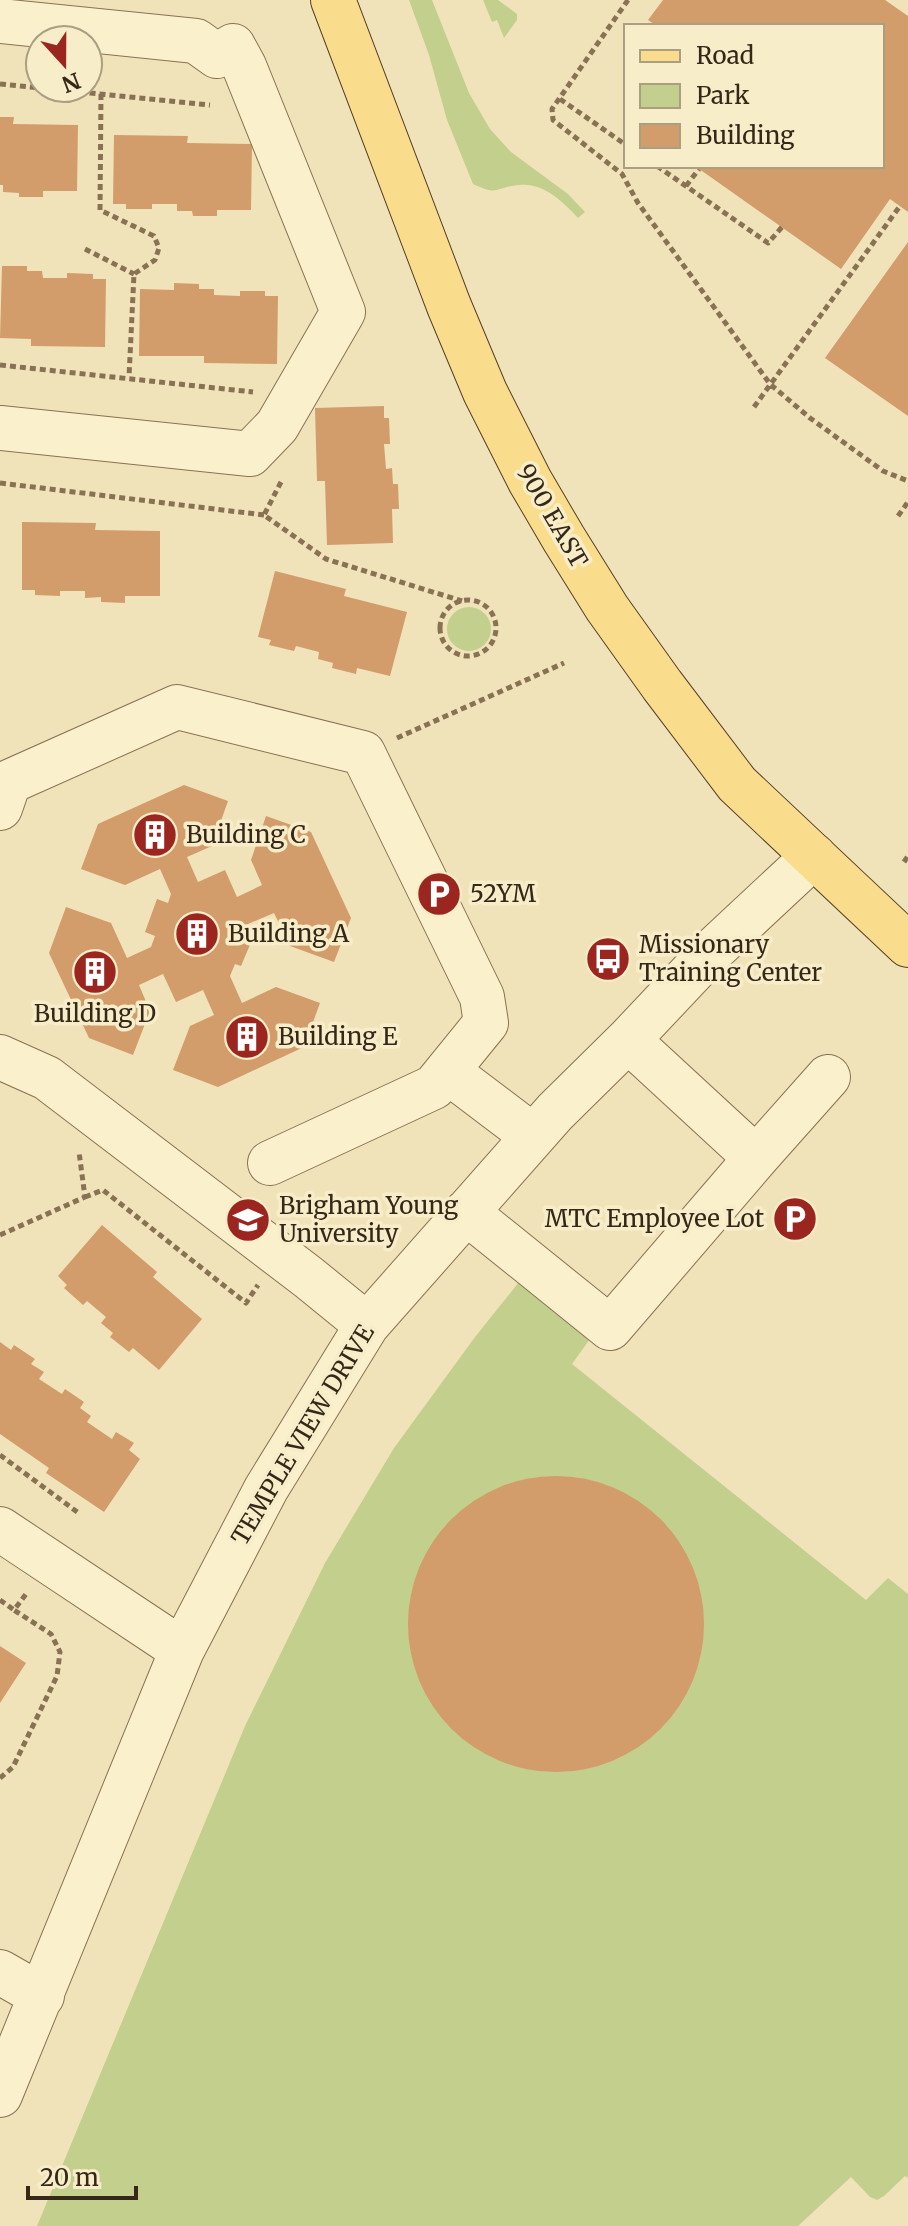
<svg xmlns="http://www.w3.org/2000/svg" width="908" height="2226" viewBox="0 0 908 2226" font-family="Merriweather,serif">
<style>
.green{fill:#c3cf8d}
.building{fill:#d29c6b}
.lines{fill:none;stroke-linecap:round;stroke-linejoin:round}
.minor-casing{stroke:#887253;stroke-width:46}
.major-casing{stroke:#543f28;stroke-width:46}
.path{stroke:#887253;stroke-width:5;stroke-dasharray:6 4;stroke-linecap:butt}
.minor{stroke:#fbf0cc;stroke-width:44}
.major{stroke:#f9dd8c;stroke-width:44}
.labels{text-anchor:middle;stroke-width:7;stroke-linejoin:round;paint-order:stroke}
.street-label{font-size:24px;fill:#352819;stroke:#f8edc9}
.poi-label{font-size:24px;fill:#352819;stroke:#f8edc9;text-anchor:start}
</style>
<rect width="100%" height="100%" fill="#f1e3b9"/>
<path class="green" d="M409,0h23l37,93 21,36 21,23 57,42 17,18 -7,6c-15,-16 -34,-35 -58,-33 -27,2 -19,12 -47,-1l-26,-64 -18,-65z
M483,0h15l19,14v6l-13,18 -7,-18 -5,2z
M447 629a22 22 0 1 1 44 0a22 22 0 1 1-44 0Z
M519,1282l71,57 -18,25 294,236 22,-22 20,16v584l-3,-2 -21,20 -7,4 -7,-3 -19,-20 -53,49h-761l208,-500 80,-163 69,-115 81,-111z"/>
<path class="building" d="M663,0h222l23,16v196l-18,-13 -49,70 -146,-103h187v-140h-225l-9,-6z
M0,117h14l-1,7 65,1 -1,66h-34v6h-24v-4l-16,-1v-7h-3z
M114,135l74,1 -1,7 65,1 -1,66h-34v6h-24l-1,-5h-15v-7h-25v5h-26v-5h-13z
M908,242v174l-83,-58z
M2,266h25v5h15l1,7h24v-5l26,1v5h13l-1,68 -74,-1v-7l-31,-1z
M174,283l25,1v5h15v6l26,1v-5h25v5h13l-1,68 -73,-1v-7h-65l1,-67 34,1z
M384,406v12h5l1,26h-6l2,25 6,-1 1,16h5l1,25h-7l1,34 -66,2 -2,-64h-8l-2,-73z
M22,522l74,1 -1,7 65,1v65h-35v7l-24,-1v-5l-16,1v-7h-25v5l-25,-1v-5h-13z
M275,571l71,18 -2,7 63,16 -17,64 -33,-8 -1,6 -24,-6 1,-5 -15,-4 1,-7 -23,-6 -2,5 -25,-6 2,-5 -13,-3z
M184,785l44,16 -16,45 -25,11 11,25 27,-12 12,27 25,-12 -11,-25 15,-44 45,16 40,86 -17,44 -44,-16 -16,-33 -26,11 -4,12 8,4 -11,26 -6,-2 -5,12 12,27 34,-16 44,16 -16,44 -86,40 -45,-17 17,-44 24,-11 -11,-25 -27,12 -13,-28 -24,11 11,26 -17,44 -44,-17 -40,-85 17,-46 45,16 16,35 24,-11 4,-11 -10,-4 12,-33 11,4 3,-9 -11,-25 -35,16 -44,-16 17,-45z
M102,1225l55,47 -4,5 49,42 -43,51 -26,-22 -4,4 -19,-15 3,-4 -12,-10 5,-6 -19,-16 -4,4 -19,-17 3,-3 -9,-9z
M0,1342l11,8 3,-5 21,14 -4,5 13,8 -5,7 23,15 3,-5 19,13 -4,6 11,8 -4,6 25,17 4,-7 18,11 -5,7 11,9 -36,53 -58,-39 3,-5 -49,-34z
M408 1624a148 148 0 1 1 296 0a148 148 0 1 1-296 0Z
M0,1646l26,17 -26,40z"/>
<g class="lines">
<g class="minor-casing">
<path id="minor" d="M0,21l196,20 21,15 16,-10 11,20 99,246 -66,114 -27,28 -250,-26
M0,808l9,-26 168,-75 186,46 119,244 4,26 -52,64 -164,76
M0,1057l47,21 261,199 59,48
M447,1071l86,65
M756,1158l72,-81
M466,1212l144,116 146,-170 -128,-118
M0,1529l182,121
M0,1972l42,24
M0,2095l182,-445 84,-161 101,-164 188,-213 73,-72 83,-88 103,-96"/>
</g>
<g class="major-casing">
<path id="major" d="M333,0l116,306 36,86 45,89 34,58 43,69 55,77 75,99 171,161"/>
</g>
<path class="path" d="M628,0l-76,109 1,11 69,54 16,29 132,181 40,34 73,53 25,10
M0,84l210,21
M101,94l-1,116 54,26 5,12 -4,12 -21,14 -5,103
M560,99l66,46
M657,166l111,77 14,-16
M686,186l13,-17
M85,249l49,25
M0,365l253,27
M754,407l146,-201
M281,482l-17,33 62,44 136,42
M0,483l264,32
M898,516l10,-14
M440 628a28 28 0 1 1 56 0a28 28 0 1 1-56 0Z
M397,738l167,-75
M904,862l4,-6
M85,1197l18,-7 143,113 12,-18
M0,1235l85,-38 -6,-45
M0,1455l80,59
M0,1600l14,10
M0,1778l13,-11 44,-91 3,-24 -9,-18 -37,-24 12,-16"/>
<use href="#minor" class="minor"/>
<use href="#major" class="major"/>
</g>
<defs>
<g id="building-disc" transform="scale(2.3)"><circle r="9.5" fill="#9b251f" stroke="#f8edc9"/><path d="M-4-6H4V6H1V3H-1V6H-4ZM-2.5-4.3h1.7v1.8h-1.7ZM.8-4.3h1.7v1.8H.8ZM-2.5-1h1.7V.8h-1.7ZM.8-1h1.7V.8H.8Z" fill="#fff"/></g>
<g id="parking-disc" transform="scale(2.3)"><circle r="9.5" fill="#9b251f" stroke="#f8edc9"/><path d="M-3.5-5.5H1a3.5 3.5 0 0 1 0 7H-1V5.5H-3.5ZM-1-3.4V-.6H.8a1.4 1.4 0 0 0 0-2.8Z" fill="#fff"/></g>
<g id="bus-disc" transform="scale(2.3)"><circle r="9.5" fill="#9b251f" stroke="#f8edc9"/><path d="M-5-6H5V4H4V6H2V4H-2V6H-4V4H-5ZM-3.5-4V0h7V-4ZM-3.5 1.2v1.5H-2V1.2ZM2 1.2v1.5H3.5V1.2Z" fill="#fff"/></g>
<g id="university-disc" transform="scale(2.3)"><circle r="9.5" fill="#9b251f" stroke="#f8edc9"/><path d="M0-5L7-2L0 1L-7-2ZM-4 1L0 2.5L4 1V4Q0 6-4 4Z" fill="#fff"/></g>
</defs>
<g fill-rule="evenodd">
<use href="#building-disc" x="155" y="835"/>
<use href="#parking-disc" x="439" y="894"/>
<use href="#building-disc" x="197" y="934"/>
<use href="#bus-disc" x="608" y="959"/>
<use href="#building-disc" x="95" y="972"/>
<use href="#building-disc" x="247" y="1037"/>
<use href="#parking-disc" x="795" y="1219"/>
<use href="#university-disc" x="248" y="1220"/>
</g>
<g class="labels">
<g class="street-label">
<text transform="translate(552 516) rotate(60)" y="8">900 EAST</text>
<text transform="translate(303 1435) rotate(-59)" y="8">TEMPLE VIEW DRIVE</text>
</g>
<g class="poi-label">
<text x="186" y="843">Building C</text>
<text x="470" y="902">52YM</text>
<text x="228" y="942">Building A</text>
<text x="639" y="953">Missionary<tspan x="639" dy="28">Training Center</tspan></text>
<text x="95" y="1022" text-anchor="middle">Building D</text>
<text x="278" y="1045">Building E</text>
<text x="279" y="1214">Brigham Young<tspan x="279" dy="28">University</tspan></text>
<text x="764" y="1227" text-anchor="end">MTC Employee Lot</text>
</g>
</g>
<rect x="624" y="24" width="260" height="144" fill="#f8edc9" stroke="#aa9e83" stroke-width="2"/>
<rect x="640" y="50" width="40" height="12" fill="#f9dd8c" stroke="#aa9e83" stroke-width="2"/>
<text x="696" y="64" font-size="24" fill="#352819">Road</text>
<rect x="640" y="84" width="40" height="24" fill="#c3cf8d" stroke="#aa9e83" stroke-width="2"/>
<text x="696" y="104" font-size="24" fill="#352819">Park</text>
<rect x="640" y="124" width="40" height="24" fill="#d29c6b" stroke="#aa9e83" stroke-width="2"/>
<text x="696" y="144" font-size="24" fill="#352819">Building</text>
<g transform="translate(64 64) rotate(159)"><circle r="38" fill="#f8edc9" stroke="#aa9e83" stroke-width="2"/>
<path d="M0-6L14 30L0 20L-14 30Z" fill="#9b251f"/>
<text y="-12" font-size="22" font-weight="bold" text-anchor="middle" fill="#352819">N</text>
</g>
<path d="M28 2186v12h108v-12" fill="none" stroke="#352819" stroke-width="4"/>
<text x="40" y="2186" font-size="24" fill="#352819" stroke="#f8edc9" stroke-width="6" paint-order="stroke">20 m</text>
</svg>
